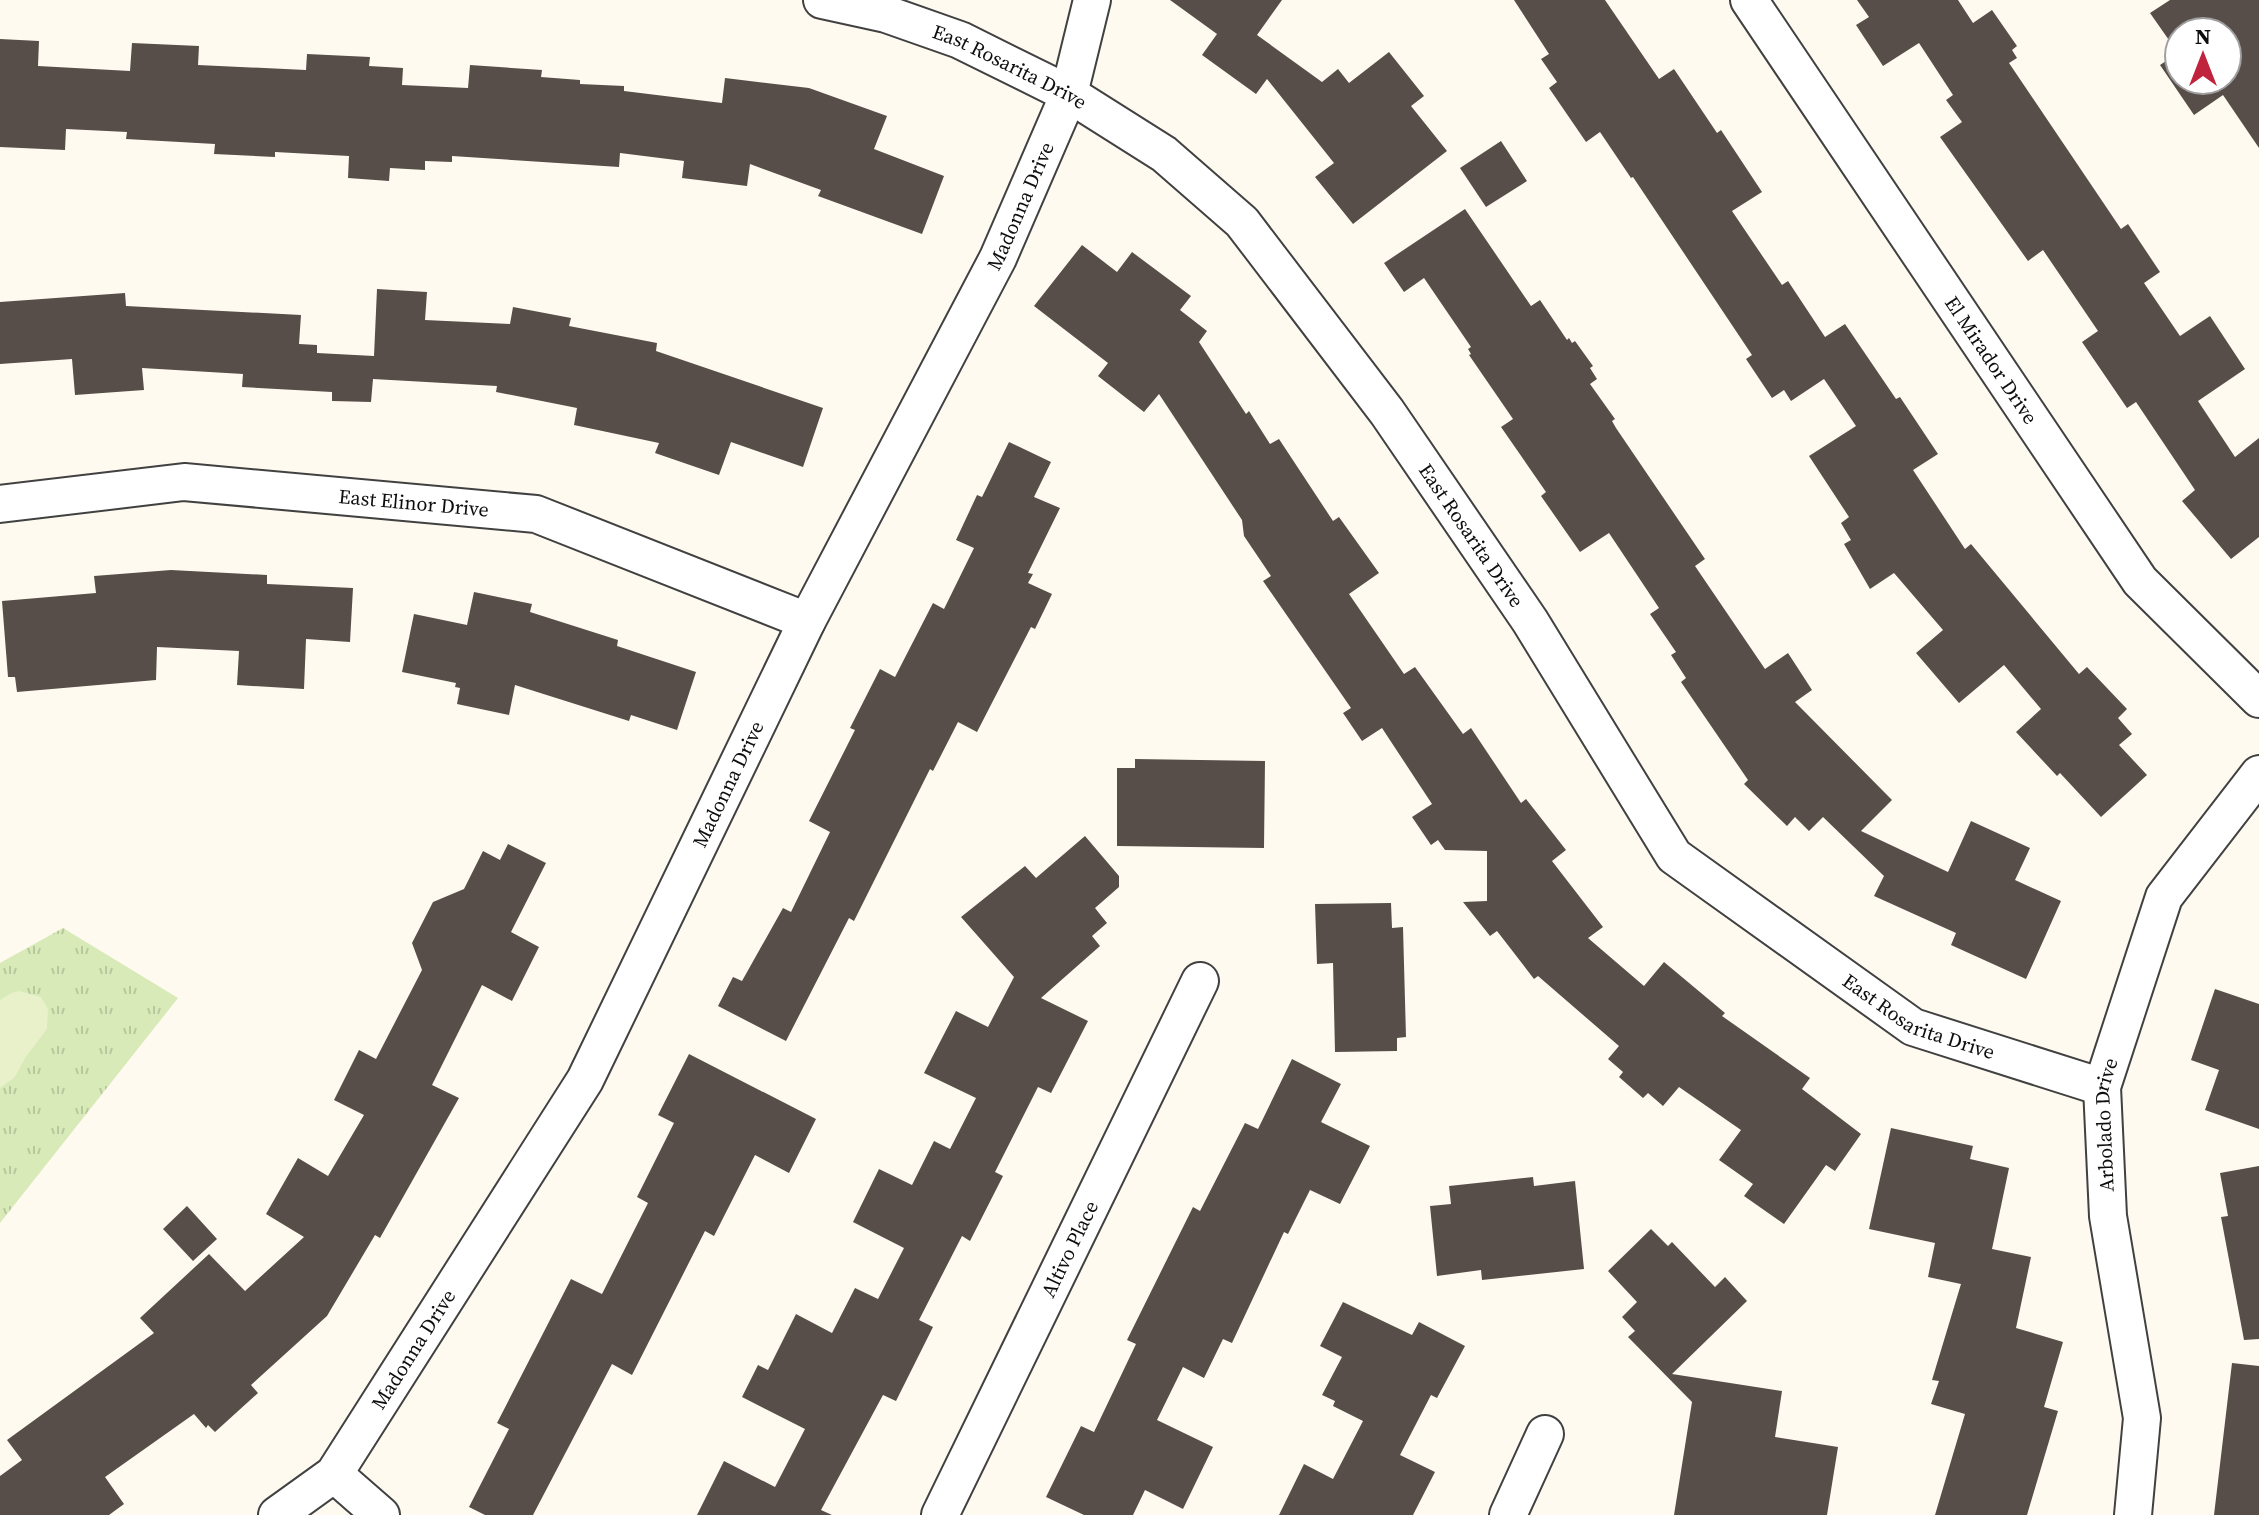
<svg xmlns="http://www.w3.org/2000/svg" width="2259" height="1515" viewBox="0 0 2259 1515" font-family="'Source Serif 4',serif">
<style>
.grass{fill:url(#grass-tufts)}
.pitch{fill:#e8f1ca}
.building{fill:#574e4a;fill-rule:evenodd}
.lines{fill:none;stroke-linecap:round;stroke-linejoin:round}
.street-casing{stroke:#414141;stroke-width:40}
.street{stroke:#fff;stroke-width:36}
.labels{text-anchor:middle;stroke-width:8;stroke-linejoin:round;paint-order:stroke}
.street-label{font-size:20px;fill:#0e0e0e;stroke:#fff}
</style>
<defs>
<pattern id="grass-tufts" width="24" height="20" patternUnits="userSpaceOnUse" patternTransform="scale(2)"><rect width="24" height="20" fill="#d7eab8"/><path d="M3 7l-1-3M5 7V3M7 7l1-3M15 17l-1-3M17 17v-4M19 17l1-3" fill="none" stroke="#b7c89d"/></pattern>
</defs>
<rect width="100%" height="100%" fill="#fffaef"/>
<path class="grass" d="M63,928l115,70 -178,225v-260z"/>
<path class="pitch" d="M19,991l22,6 7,12 -1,20 -22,29 -10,19 -15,11v-88l11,-7z"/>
<path class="building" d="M1170,0h112l-25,35 65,47 16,-13 11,14 40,-31 35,44 -13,10 36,45 -94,73 -38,-47 19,-14 -67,-84 -11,15 -54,-39 15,-21z
M1514,0h91l54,79 15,-10 43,64 4,-3 41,62 -30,19 50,74 6,-4 37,56 20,-13 51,75 4,-2 38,57 -25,16 52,79 6,-5 108,130 8,-7 40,42 -9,9 14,16 -13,11 28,30 -46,42 -41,-44 -3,3 -41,-44 25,-23 -37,-44 -45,38 -43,-50 27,-23 -49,-57 -24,16 -26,-45 7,-4 -10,-17 8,-6 -40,-61 47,-30 -32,-47 -33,22 -7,-11 -12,8 -26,-39 6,-4 -119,-178 -2,1 -31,-46 -14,10 -37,-54 8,-6 -16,-23 8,-5z
M1857,0h101l15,23 19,-13 25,36 -5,4 5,8 -8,5 112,166 7,-5 32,48 -16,11 36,53 30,-20 35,53 -47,32 37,56 24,-19v99l-28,22 -49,-58 13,-11 -59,-88 -9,6 -45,-66 16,-11 -55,-81 -15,11 -88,-124 22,-15 -16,-22 7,-5 -34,-52 -36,23 -27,-41 13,-8z
M2170,0h89v148l-36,-53 -29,20 -34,-50 18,-12 -28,-40zM2179,32h48v48h-48z
M0,39l39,2 -1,25 92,5 2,-28 67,3 -1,19 108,5 1,-16 63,3 -1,9 34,2 -1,17 66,3 2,-23 72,5 -1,7 39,3v4l44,2v5l98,12 3,-25 84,10 78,28 -13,33 70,27 -22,58 -104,-38 3,-6 -71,-26 -3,22 -65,-8 2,-17 -64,-8 -1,14 -167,-11v6l-27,-1v9l-35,-2 -1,13 -41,-3 1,-22 -74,-4v5l-61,-3 1,-10 -89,-5 1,-7 -61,-3 -1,21 -65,-3z
M1501,141l26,40 -41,26 -26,-39z
M1465,209l66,97 9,-6 27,40 2,-2 3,5 3,-2 18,25 -3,2 7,11 -7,5 25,35 -3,2 4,7 89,131 -10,7 70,103 23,-16 24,37 -17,12 97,98 -31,31 87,41 23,-51 59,27 -15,32 46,21 -35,78 -75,-34 5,-12 -82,-37 10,-20 -61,-59 -14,14 -14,-14 -8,9 -43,-42 4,-4 -67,-98 5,-4 -15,-23 5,-3 -26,-38 9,-6 -50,-75 -29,19 -39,-56 5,-4 -45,-65 12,-8 -44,-64 2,-1 -3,-5 3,-2 -47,-69 -20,14 -20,-29z
M1082,245l35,27 15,-20 59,44 -11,14 27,21 -8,11 47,72 3,-3 21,33 9,-5 54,82 6,-4 40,56 -30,21 55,80 11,-7 48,67 8,-6 50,75 5,-4 40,51 -14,11 51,66 -15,11 56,48 20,-24 61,51 -3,3 88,62 -8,11 59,45 -26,37 -9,-6 -42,59 -40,-28 9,-12 -34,-24 22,-30 -62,-43 -16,19 -15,-13 -5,5 -24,-21 4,-5 -15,-13 11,-13 -81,-70 -4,3 -37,-48 -7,5 -27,-34 24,-1v-50l-42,-1 -7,-10 -7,5 -19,-28 20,-13 -50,-76 -20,13 -19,-28 8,-5 -88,-127 8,-5 -27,-40 -2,-16 -83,-126 -15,18 -46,-36 10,-13 -74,-57z
M377,289l50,3 -2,28 85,4 3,-17 58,11 -2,8 88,17 -1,8 167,57 -20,59 -72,-25 -12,33 -64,-22 4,-10 -85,-18 3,-17 -81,-16 1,-6 -124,-7 -2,23 -39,-1v-9l-90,-5 1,-13 -101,-6 2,22 -69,5 -3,-36 -72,5v-62l125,-9 1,13 175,9 -2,29 18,1v8l57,3z
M1009,442l42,20 -17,35 26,11 -32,65 5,1 -5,9 24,11 -17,35 -4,-2 -54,105 -19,-10 -25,49 -3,-2 -76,152 -5,-3 -63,123 -68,-35 15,-29 9,4 41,-73 8,4 39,-80 -21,-11 46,-91 -5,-2 30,-59 15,8 38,-74 11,6 30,-61 -18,-8 21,-45 5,2z
M171,570l96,5v9l86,4 -3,54 -44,-3 -2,50 -67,-4 2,-34 -82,-4 -1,33 -139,12 -2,-15h-7l-6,-76 94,-8 -2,-17z
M474,592l58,12 -2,8 88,28 -1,6 79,26 -19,58 -46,-15 -2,6 -114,-36 -6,30 -52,-11 3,-16 -5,-1 1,-4 -54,-11 12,-58 53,11z
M1135,759l130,2 -1,87 -147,-2v-78h18z
M1085,836l34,40v11l-24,21 12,15 -15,13 8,10 -59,52 47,23 -37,72 -13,-6 -43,85 8,4 -33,65 -8,-5 -43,84 14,7 -37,74 -13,-6 -62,115 11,5h-135l27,-54 51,26 30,-58 -63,-32 16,-32 10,5 28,-56 36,19 23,-45 23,11 26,-51 -51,-26 26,-53 33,16 22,-44 16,8 26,-51 -52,-25 32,-62 32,16 26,-50 -53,-60 64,-51 11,12z
M508,844l38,19 -35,69 28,15 -27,54 -30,-16 -50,100 27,13 -79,140 -5,-3 -48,81 -76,69 7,8 -43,39 -7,-7 -2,3 -12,-14 -89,63 19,27 -15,11h-109v-39l22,-16 -15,-20 147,-107 -14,-15 69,-64 36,37 59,-54 -38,-23 32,-56 30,18 36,-61 -30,-15 25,-50 17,9 46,-89 -10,-27 21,-41 31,-13 19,-38 17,9z
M1391,903l1,25 11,-1 3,110 -9,1v13l-62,1 -2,-89 -16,1 -2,-60z
M2215,989l44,15v125l-54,-19 14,-40 -28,-10z
M689,1054l127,65 -27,54 -34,-18 -41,81 -9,-5 -73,144 -20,-11 -79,151h-48l-16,-8 40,-78 -12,-6 74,-144 31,15 46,-91 -11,-6 37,-74 -16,-8z
M1292,1059l49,25 -20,38 49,24 -30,58 -30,-14 -22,44 -4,-2 -52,111 -9,-4 -19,39 -21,-11 -26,53 56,27 -30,62 -38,-19 -12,25h-49l-38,-18 35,-71 13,6 42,-88 -9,-4 66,-133 7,4 45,-88 13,6z
M1891,1128l82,18 -3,13 39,9 -17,81 39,8 -15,71 47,14 -19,65 14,4 -31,104h-92l30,-101 -34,-10 8,-23 -7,-1 29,-96 -33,-7 7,-34 -66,-14z
M2259,1166v173l-15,1 -23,-123 7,-1 -8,-43z
M1533,1177l1,9 41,-5 9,88 -102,11 -1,-10 -44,6 -7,-70 21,-2 -2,-18z
M187,1206l30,33 -24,22 -30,-32z
M1651,1229l17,17 4,-4 43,45 10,-10 22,24 -75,73 110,17 -7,46 63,10 -11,68h-153l18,-113 -64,-65 7,-6 -13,-14 15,-15 -29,-31z
M1343,1302l69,33 7,-13 46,24 -28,52 -6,-3 -31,60 35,17 -22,43h-134l25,-51 29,15 30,-58 -30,-15 2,-5 -13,-6 20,-38 -22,-11z
M2232,1363l27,3v149h-45z"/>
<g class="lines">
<g class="street-casing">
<g id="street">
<path id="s1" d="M822,0l64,14 74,26 109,54 95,60 78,68 145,190 143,209 144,235 239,171 189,60"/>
<path id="s2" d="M1749,0l391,581 119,118"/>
<path id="s3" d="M0,504l184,-22 352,32 271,107"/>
<path d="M334,1474l47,41"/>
<path id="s4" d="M277,1515l57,-41 251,-394 222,-459 191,-363 71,-164 23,-94"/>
<path id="s5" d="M940,1515l260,-534"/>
<path d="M1508,1515l37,-81"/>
<path id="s6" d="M2133,1515l9,-97 -34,-202 -6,-129 62,-190 95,-123"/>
</g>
</g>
<use href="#street" class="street"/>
</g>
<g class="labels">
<g class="street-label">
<text dy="7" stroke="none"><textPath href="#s1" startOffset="200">East Rosarita Drive</textPath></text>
<text dy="7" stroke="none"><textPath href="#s4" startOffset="1514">Madonna Drive</textPath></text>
<text dy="7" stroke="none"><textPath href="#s2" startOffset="434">El Mirador Drive</textPath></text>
<text dy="7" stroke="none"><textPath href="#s3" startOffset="416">East Elinor Drive</textPath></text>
<text dy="7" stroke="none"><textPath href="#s1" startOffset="870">East Rosarita Drive</textPath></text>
<text dy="7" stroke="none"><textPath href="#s4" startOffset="866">Madonna Drive</textPath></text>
<text dy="7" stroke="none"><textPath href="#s1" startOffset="1544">East Rosarita Drive</textPath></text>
<text dy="7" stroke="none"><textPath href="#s6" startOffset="394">Arbolado Drive</textPath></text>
<text dy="7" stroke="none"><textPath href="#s5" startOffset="296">Altivo Place</textPath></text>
<text dy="7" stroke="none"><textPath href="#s4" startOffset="218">Madonna Drive</textPath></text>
</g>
</g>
<g transform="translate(2203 56)"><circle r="38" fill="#ffffff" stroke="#9f9f9f" stroke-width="2"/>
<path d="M0-6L14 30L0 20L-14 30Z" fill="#c0243c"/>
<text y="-12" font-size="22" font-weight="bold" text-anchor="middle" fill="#0e0e0e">N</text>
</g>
</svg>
